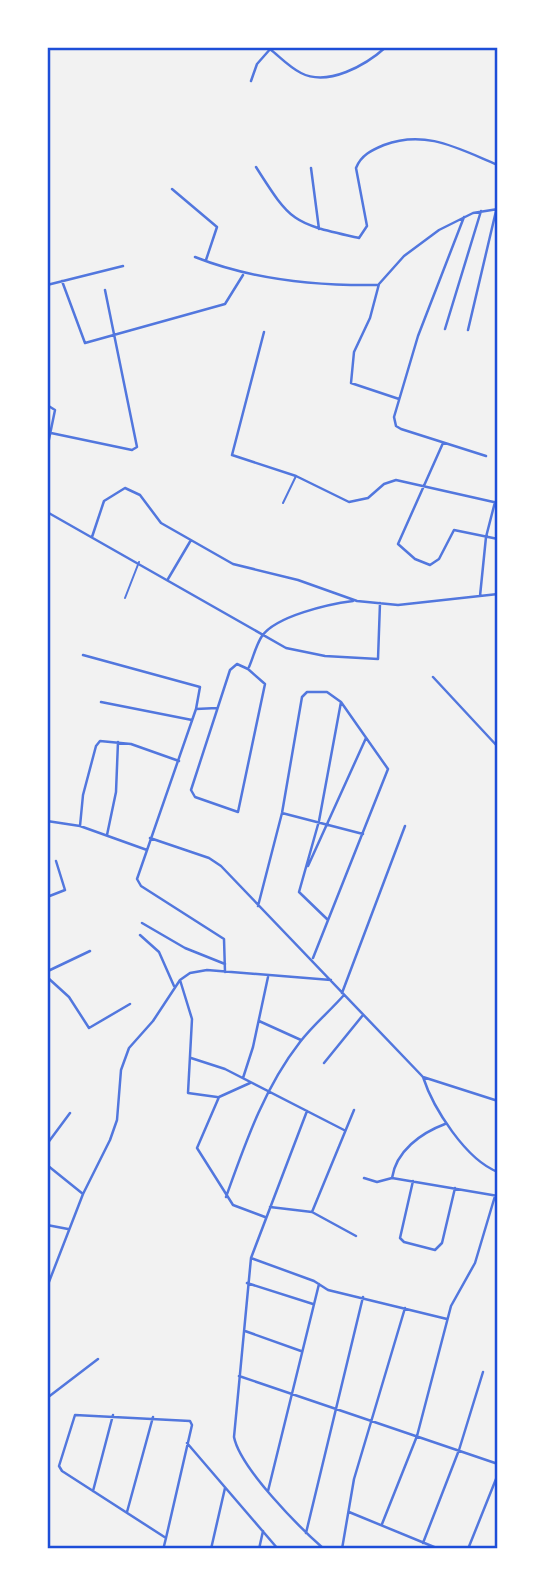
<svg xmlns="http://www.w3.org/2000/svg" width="545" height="1596" viewBox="0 0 545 1596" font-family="'Libre Baskerville',serif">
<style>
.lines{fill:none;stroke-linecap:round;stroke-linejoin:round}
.service{stroke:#5277de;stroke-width:2}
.minor{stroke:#5277de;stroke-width:2.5}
.neatline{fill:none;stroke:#1d4ed8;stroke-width:2.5}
</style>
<rect width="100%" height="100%" fill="#f2f2f2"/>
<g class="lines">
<path class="service" d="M283,503l13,-27
M125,598l14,-36"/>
<path class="minor" d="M270,49c10,8 19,18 31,24 27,14 65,-8 85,-26
M251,81l6,-17 15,-17
M256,167c36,57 37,56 103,71l8,-12 -11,-58c5,-13 16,-18 28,-23 42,-16 75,4 114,20
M311,168l8,61
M172,189l45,38 -11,33
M464,217l-46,119 -24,81 2,9 5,3 85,27
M195,257c58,23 121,29 183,28
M62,281l23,62 140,-39 18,-29
M47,285l76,-19
M445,329l36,-118
M468,330l28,-119
M264,332l-32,123 64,21 53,26 19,-4 16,-14 12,-4 102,23
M399,399l-48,-16 3,-31 16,-34 9,-34 25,-28 35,-26 34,-17 25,-4
M47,405l8,5 -8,39
M51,433l81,17 5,-3 -32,-157
M443,443l-45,101 17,15 15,6 9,-6 15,-29 44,9
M47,512l239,136 39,8 53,3 2,-56
M92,537l12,-36 21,-13 15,7 21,28 72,41 65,16 59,21 41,4 100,-11
M168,579l23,-39
M480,596l6,-59 9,-35
M83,655l117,32 -4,22 -59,170 4,7 83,53 1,33
M237,664l11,5 17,15 -27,128 -43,-15 -4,-7 39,-120z
M249,667c4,-9 7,-22 13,-31 14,-20 67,-32 91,-35
M433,677l65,70
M101,702l91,18
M196,709l21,-1
M282,813l81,21
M47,821l33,5 67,24
M80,826l3,-31 13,-49 4,-5 31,3 48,17
M107,835l9,-43 2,-50
M150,838l59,20 12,8 202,211c10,31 43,83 75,95
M308,866l58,-128
M47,897l18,-7 -9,-29
M258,906l24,-93 20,-116 5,-5h20l14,10 -22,119 -20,71 29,28
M142,923l43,25 40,16
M140,935l19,17 15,34
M313,958l75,-189 -47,-67
M47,964v11
M48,971l42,-20
M47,977l22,20 20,31 41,-24
M180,980l12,39 -4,74 29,4
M342,993l63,-167
M259,1021l42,19
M191,1058l34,11 119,61
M324,1063l39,-48
M423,1077l75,24
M243,1078l10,-31 15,-70
M250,1083l-31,14 -22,51 36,57 32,12
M307,1111l-56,147 -17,179c6,31 66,91 90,112
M47,1144l23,-31
M47,1165l36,29
M364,1178l13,4 15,-4 106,18
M392,1178c4,-27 29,-45 53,-54
M413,1181l-13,57 4,4 31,8 7,-7 13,-55
M226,1197c19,-53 38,-109 74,-155 13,-17 30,-31 44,-47
M270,1207l42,5 44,24
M312,1212l42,-102
M47,1225l21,4
M251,1258l63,23 14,9 119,29
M247,1283l66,21
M47,1287l36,-93 27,-54 7,-20 4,-50 8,-22 24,-27 27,-41 10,-7 17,-3 124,10
M245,1331l56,20
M239,1376l259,88
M47,1398l51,-39
M187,1443l91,106
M93,1491l20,-76
M268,1491l51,-207
M127,1512l26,-95
M349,1512l90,37
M382,1524l35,-88 34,-130 24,-43 20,-67
M306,1533l57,-236
M423,1543l36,-93 24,-78
M164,1546l2,-8 26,-113 -2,-4 -115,-6 -16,51 3,5 104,67
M211,1549l14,-61
M259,1549l4,-18
M342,1549l12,-70 51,-171
M468,1549l30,-75"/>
</g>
<rect width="545" height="1596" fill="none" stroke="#ffffff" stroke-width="98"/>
<rect x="49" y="49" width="447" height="1498" class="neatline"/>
</svg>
